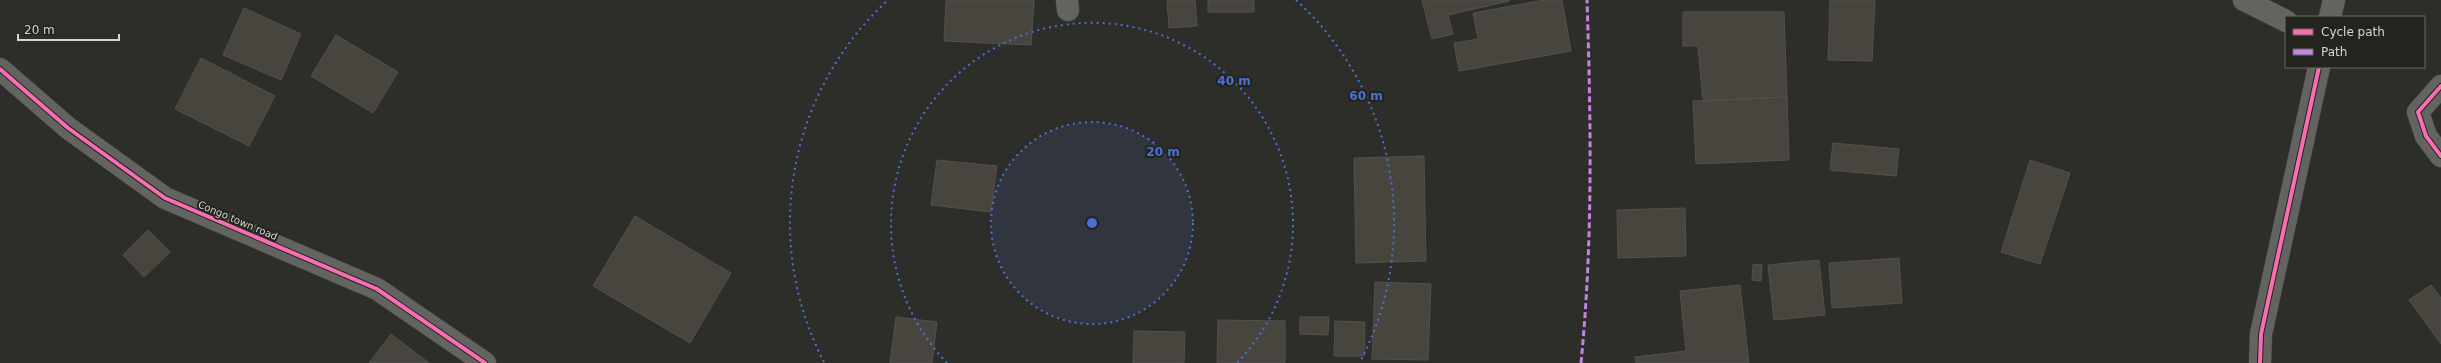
<svg xmlns="http://www.w3.org/2000/svg" width="2441" height="363" viewBox="0 0 2441 363" font-family="'DejaVu Sans',sans-serif">
<style>
.building{fill:#47453e;stroke:#51514e}
.lines{fill:none;stroke-linecap:round;stroke-linejoin:round}
.street-casing{stroke:#4a4a48;stroke-width:23}
.secondary-casing{stroke:#4a4a48;stroke-width:23}
.street{stroke:#636360;stroke-width:22}
.secondary{stroke:#636360;stroke-width:22}
.quiet{stroke:#c483df;stroke-width:3;stroke-dasharray:6 3;stroke-linecap:butt}
.cycleway-casing{stroke:#24241f;stroke-width:6}
.cycleway{stroke:#f96db3;stroke-width:4}
.ring{fill:none;stroke:#4b70d6;stroke-width:2;stroke-dasharray:2 4}
.labels{text-anchor:middle;stroke-width:4;stroke-linejoin:round;paint-order:stroke}
.street-label{font-size:10px;fill:#d4d4d0;stroke:#24241f}
.centre{fill:#4b70d6;stroke:#24241f;stroke-width:2}
.ring-label{font-size:12px;text-anchor:middle;font-weight:bold;fill:#4b70d6;stroke:#24241f;stroke-width:4;stroke-linejoin:round;paint-order:stroke}
</style>
<rect width="100%" height="100%" fill="#2d2d2a"/>
<path class="building" d="M946,0h88l-3,45 -87,-4z
M1167,0h28l2,26 -28,2z
M1208,0h46v12h-46z
M1422,0h87v1l-61,14 5,19 -21,5z
M1544,0h18l9,51 -112,20 -5,-28 24,-4 -5,-26z
M1830,0h45l-3,61 -44,-1z
M244,8l57,26 -20,46 -58,-25z
M1683,12h101l3,85 -84,4 -5,-55h-15z
M336,35l62,37 -25,41 -62,-37z
M201,58l74,38 -26,50 -74,-37z
M1787,97l2,63 -93,4 -3,-63z
M1833,143l66,6 -3,27 -66,-6z
M1424,156l2,105 -70,2 -2,-105z
M937,160l60,6 -6,46 -60,-7z
M2030,160l40,13 -30,91 -39,-12z
M1685,208l1,48 -68,2 -1,-48z
M635,216l96,57 -41,70 -97,-57z
M148,230l22,22 -26,25 -21,-22z
M1899,258l3,45 -70,5 -3,-45z
M1819,260l6,55 -51,5 -6,-55z
M1753,264l9,1 -1,16 -9,-1z
M1375,282l56,2 -3,76 -56,-1z
M1740,285l9,78h-113l-1,-6 51,-6 -6,-60z
M2431,285l10,13v46l-32,-44z
M896,317l41,5 -5,41h-42z
M1300,317h29l-1,18 -28,-1z
M1218,320l67,1v42h-68z
M1335,321l30,1 -1,34h-30z
M1134,331l51,1 -1,31h-51z
M391,334l38,29h-60z"/>
<g class="lines">
<g class="street-casing">
<path id="street" d="M1067,0l1,10
M2244,0l42,21
M0,69l68,59 97,70 212,91 108,74
M2441,86l-23,26 8,24 15,20"/>
</g>
<g class="secondary-casing">
<path id="secondary" d="M2330,17l4,-17
M2260,363l1,-29 58,-267"/>
</g>
<use href="#street" class="street"/>
<use href="#secondary" class="secondary"/>
<path class="quiet" d="M1581,363c12,-122 10,-241 6,-363"/>
<g class="cycleway-casing">
<path id="cycleway" d="M0,69l68,59 97,70 212,91 108,74
M2441,86l-23,26 8,24 15,20
M2260,363l1,-29 58,-267"/>
</g>
<use href="#cycleway" class="cycleway"/>
</g>
<circle cx="1092" cy="223" r="101" fill="#4b70d6" fill-opacity=".12"/>
<g class="ring">
<circle cx="1092" cy="223" r="101"/>
<path d="M947 363A201 201 0 1 1 1237 363"/>
<path d="M824 362A302 302 0 0 1 888 0M1296 0A302 302 0 0 1 1360 362"/>
</g>
<g class="labels">
<g class="street-label">
<text transform="translate(238 220) rotate(23)" y="4">Congo town road</text>
</g>
</g>
<circle cx="1092" cy="223" r="6" class="centre"/>
<g class="ring-label">
<text x="1234" y="85">40 m</text>
<text x="1366" y="100">60 m</text>
<text x="1163" y="156">20 m</text>
</g>
<rect x="2285" y="16" width="140" height="52" fill="#24241f" stroke="#6a6a66"/>
<rect x="2293" y="29" width="20" height="6" fill="#f96db3" stroke="#6a6a66"/>
<text x="2321" y="36" font-size="12" fill="#d4d4d0">Cycle path</text>
<rect x="2293" y="49" width="20" height="6" fill="#c483df" stroke="#6a6a66"/>
<text x="2321" y="56" font-size="12" fill="#d4d4d0">Path</text>
<path d="M18 34v6h101v-6" fill="none" stroke="#d4d4d0" stroke-width="2"/>
<text x="24" y="34" font-size="12" fill="#d4d4d0" stroke="#24241f" stroke-width="3" paint-order="stroke">20 m</text>
</svg>
